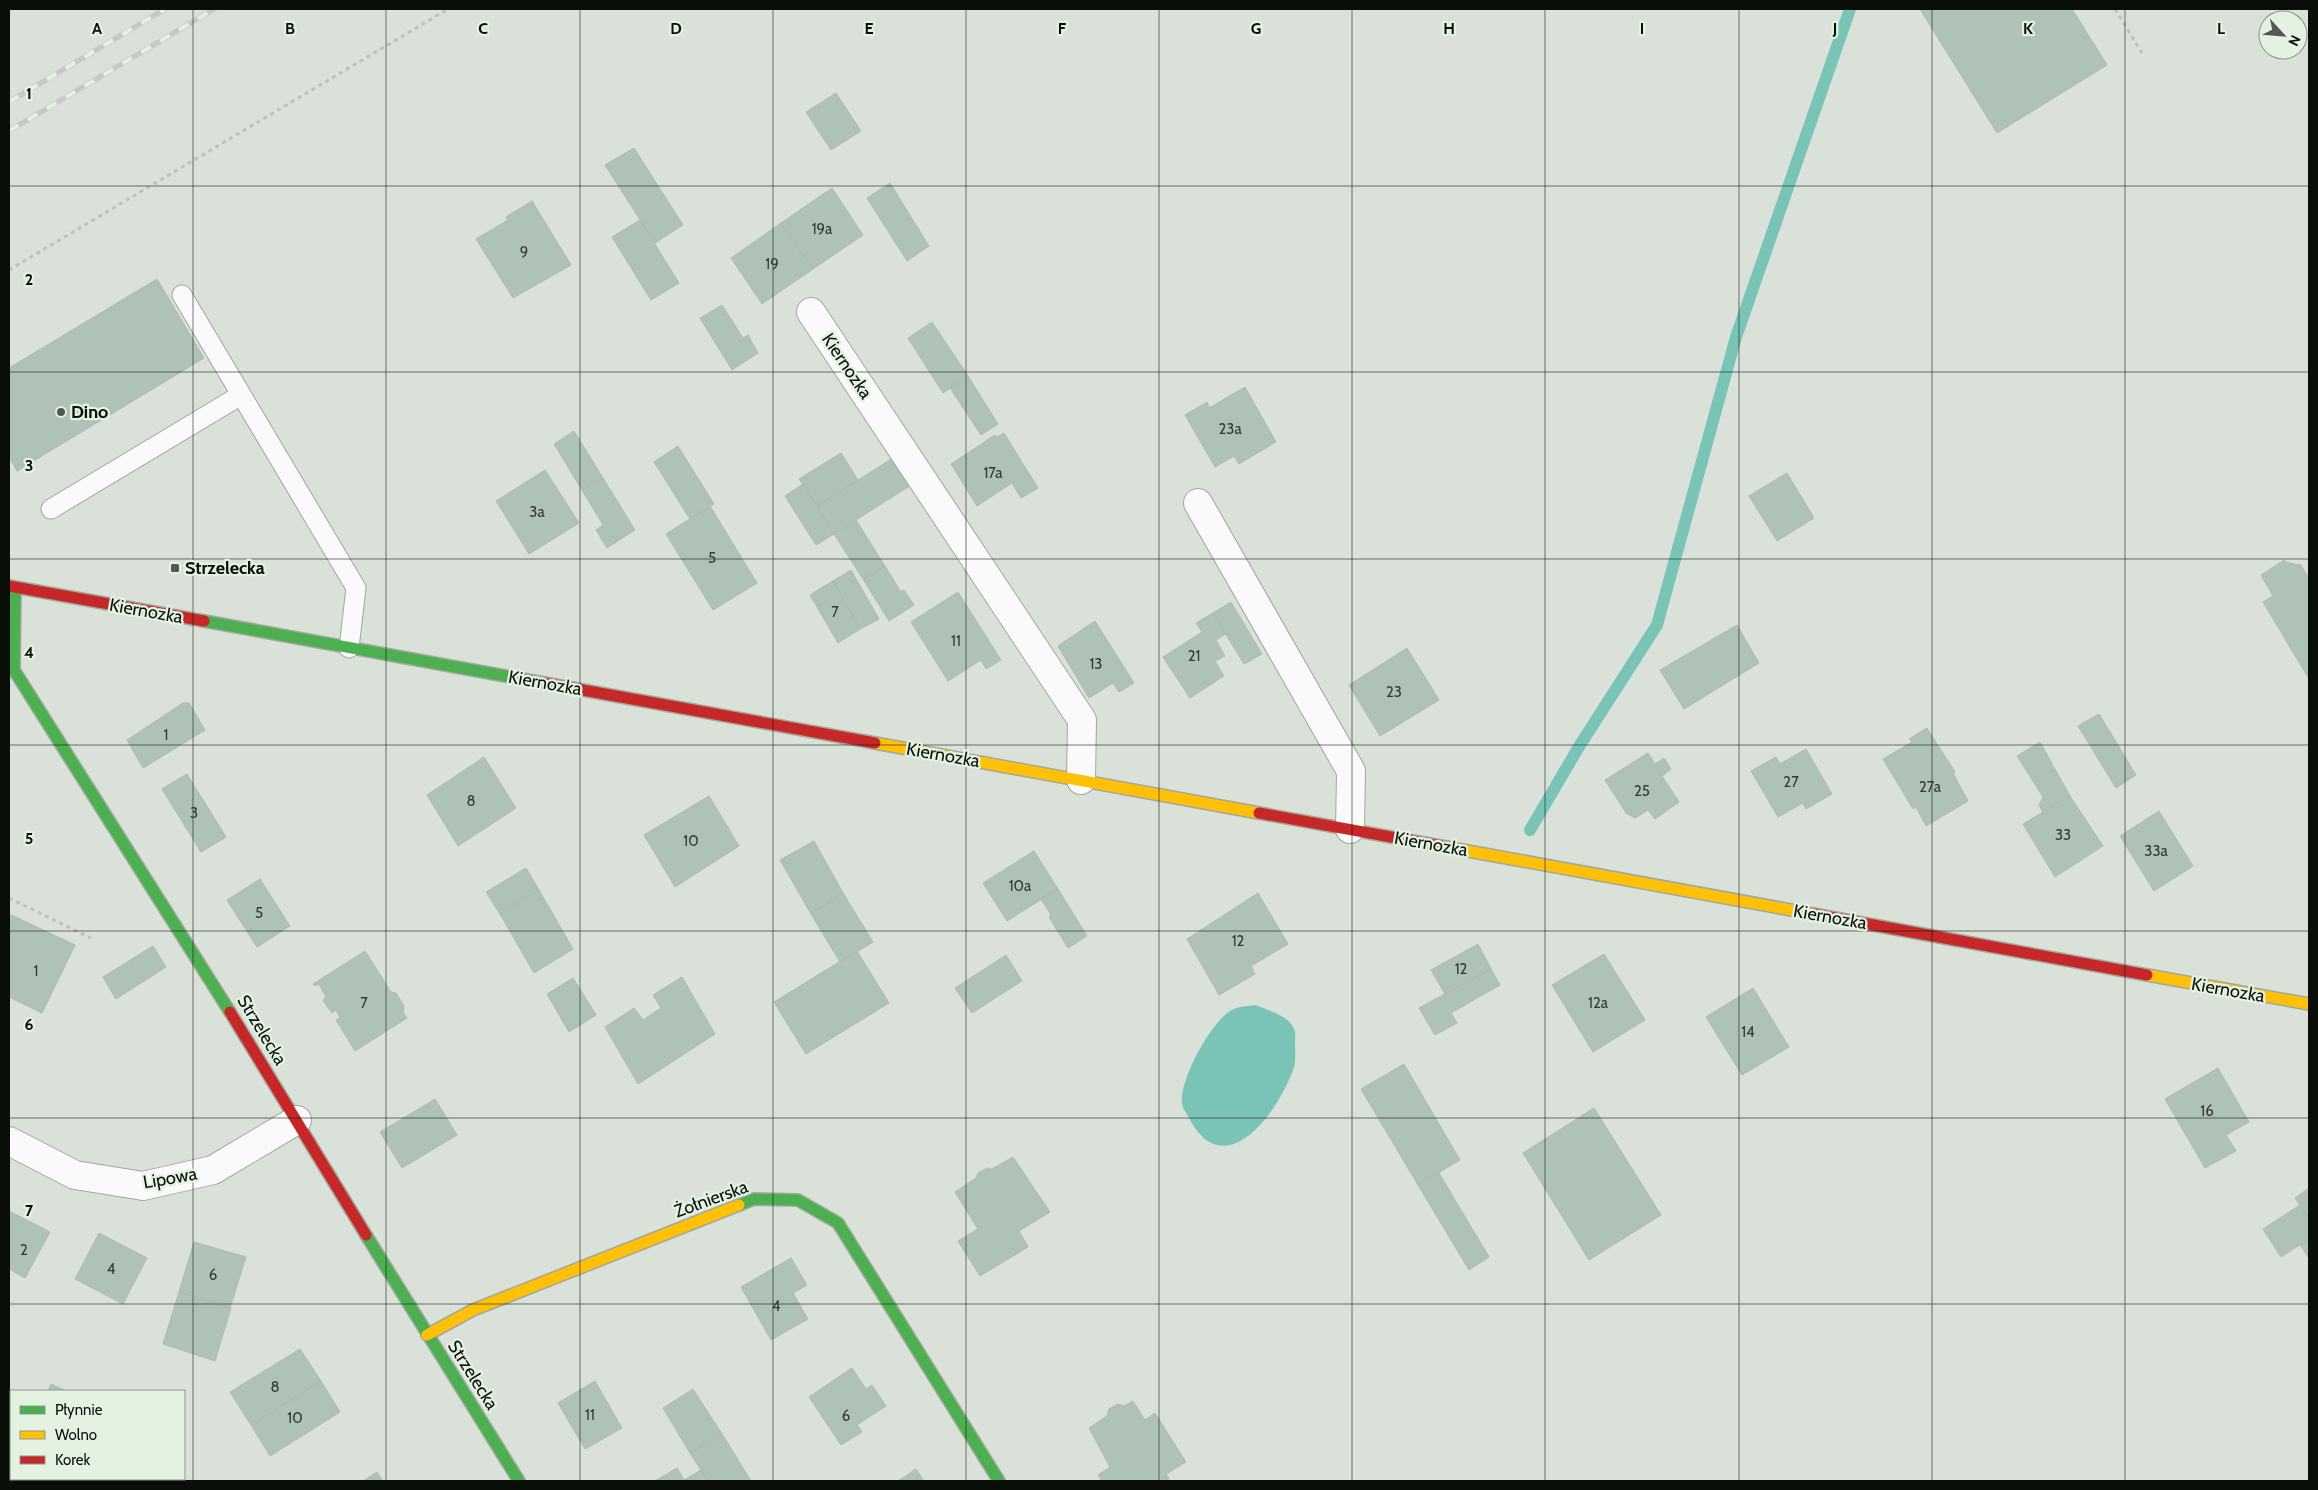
<svg xmlns="http://www.w3.org/2000/svg" width="2318" height="1490" viewBox="0 0 2318 1490" font-family="Cabin,sans-serif">
<style>
.water{fill:#79c4b7}
.lines{fill:none;stroke-linecap:round;stroke-linejoin:round}
.stream{stroke:#79c4b7;stroke-width:12}
.building{fill:#afc2b6;stroke:#b0b8b2}
.lane-casing{stroke:#a2a7a0;stroke-width:21}
.street-casing{stroke:#a2a7a0;stroke-width:30}
.fast-casing{stroke:#a2a7a0;stroke-width:14}
.slow-casing{stroke:#a2a7a0;stroke-width:14}
.jam-casing{stroke:#a2a7a0;stroke-width:14}
.path{stroke:#bec1be;stroke-width:3;stroke-dasharray:4 4;stroke-linecap:butt}
.lane{stroke:#f9faf9;stroke-width:19}
.street{stroke:#f9faf9;stroke-width:28}
.fast{stroke:#4caf50;stroke-width:11}
.slow{stroke:#ffc107;stroke-width:11}
.jam{stroke:#c62828;stroke-width:11}
.rail-casing{stroke:#c7c9c7;stroke-width:5.5}
.rail{stroke:#e4f2e2;stroke-width:4;stroke-dasharray:11;stroke-linecap:butt}
.grid{fill:none;stroke:#090e09;stroke-width:1;stroke-opacity:0.55}
.poi-dot{fill:#525851;stroke:#e4f2e2;stroke-width:2}
.labels{text-anchor:middle;stroke-width:4.5;stroke-linejoin:round;paint-order:stroke}
.number-label{font-size:15px;fill:#323b34}
.street-label{font-size:18px;fill:#090e09;stroke:#e4f2e2}
.poi-label{font-size:18px;font-weight:bold;fill:#090e09;stroke:#e4f2e2;text-anchor:start}
.grid-label{font-size:16px;text-anchor:middle;font-weight:bold;fill:#090e09;stroke:#e4f2e2;stroke-width:4.5;stroke-linejoin:round;paint-order:stroke}
</style>
<rect width="100%" height="100%" fill="#dae1d8"/>
<path class="water" d="M1256,1005c13,6 32,10 38,24 2,4 1,10 1,15 0,7 1,16 -1,23 -14,43 -70,122 -106,49 -2,-3 -6,-9 -6,-13 -3,-23 31,-86 52,-94 7,-3 15,-3 22,-4z"/>
<g class="lines">
<path class="stream" d="M1530,830l50,-85 77,-120 79,-288 114,-328"/>
</g>
<path class="building" d="M1920,9h152l35,56 -110,68z
M836,93l25,38 -30,19 -25,-38z
M634,148l49,77 -28,18 -50,-78z
M890,183l39,63 -22,15 -40,-63z
M832,188l31,47 -50,34 -32,-46z
M532,201l39,64 -58,33 -37,-59 32,-19 -2,-3z
M640,220l39,63 -28,17 -39,-63z
M781,223l32,46 -51,35 -31,-46z
M157,279l47,79 -187,113 -8,-14v-89z
M722,305l21,33 5,-3 10,18 -26,17 -32,-52z
M932,322l36,54 -25,17 -35,-55z
M968,376l30,48 -17,11 -31,-47z
M1245,387l31,55 -37,22 -5,-8 -19,11 -30,-52 22,-13 2,6z
M574,431l29,47 -21,12 -28,-46z
M1004,433l34,55 -17,10 -9,-15 -35,23 -26,-42 44,-29 2,2z
M678,446l36,58 -24,15 -36,-57z
M841,453l17,27 -41,26 -18,-27z
M893,458l18,27 -77,49 -17,-28z
M545,470l34,53 -50,31 -33,-53z
M1787,473l27,45 -37,23 -28,-45z
M603,478l32,52 -28,18 -11,-18 7,-5 -21,-35z
M803,484l31,50 -18,11 -31,-49z
M710,506l47,77 -44,27 -47,-76z
M856,520l29,46 -22,13 -29,-45z
M2284,560l2,2 12,3 2,-1 9,14v101l-46,-77 10,-6 -12,-21z
M885,566l16,26 3,-2 10,15 -25,16 -26,-42z
M851,570l28,49 -19,10 -27,-48z
M833,581l27,48 -22,14 -28,-48z
M958,592l43,68 -15,9 -5,-9 -33,21 -37,-59z
M1231,602l31,52 -18,10 -31,-51z
M1213,613l13,21 -10,6 9,16 -10,5 9,15 -34,22 -27,-41 39,-25 -6,-9z
M1095,621l39,62 -15,9 -6,-9 -24,15 -31,-52z
M1737,625l22,38 -75,46 -24,-39z
M1407,648l32,52 -59,36 -31,-51z
M183,703h6l16,27 -62,38 -16,-28z
M2099,714l37,61 -20,13 -38,-62z
M1927,728l28,44 -2,1 15,28 -42,25 -10,-19 -3,2 -30,-50 29,-17 -3,-3z
M2040,742l30,54 -27,16 -4,-7 4,-8 -26,-41z
M1806,749l26,45 -26,15 -3,-6 -25,14 -27,-46 25,-14 4,7z
M1648,753l7,11 9,-6 7,11 -9,7 17,26 -24,17 -7,-9 -13,8 -9,-5 -21,-33z
M484,757l32,51 -58,38 -31,-51z
M187,774l39,63 -25,15 -39,-63z
M709,796l30,50 -64,41 -31,-52z
M2070,796l33,50 -48,31 -32,-53z
M2159,811l34,55 -39,25 -34,-55z
M814,841l29,52 -32,21 -31,-54z
M1034,851l24,38 -51,32 -24,-38z
M526,868l13,22 -39,24 -14,-22z
M260,879l30,47 -33,21 -30,-47z
M1058,889l29,47 -19,12 -19,-31 2,-2 -10,-16z
M539,890l34,59 -39,24 -34,-59z
M843,893l30,49 -33,20 -29,-48z
M1258,893l30,51 -37,22 4,8 -36,21 -32,-56z
M9,914l66,31 -33,68 -33,-16z
M1478,944l13,25 -46,25 -14,-24z
M153,946l13,21 -50,32 -13,-22z
M365,951l26,41 5,1 8,13 -1,6 4,6 -52,33 -19,-31 4,-2 -4,-8 -4,3 -9,-13 3,-3 -7,-13 -4,2 -2,-2z
M857,951l32,52 -83,51 -32,-52z
M1604,954l41,66 -52,32 -41,-67z
M1006,955l16,26 -50,32 -17,-25z
M1491,969l9,16 -49,28 6,10 -22,12 -16,-27z
M682,977l33,57 -77,50 -33,-57 29,-19 9,12 18,-12 -8,-13z
M573,978l23,37 -27,17 -22,-38z
M1753,988l36,59 -47,28 -36,-58z
M1404,1064l56,96 -42,25 -57,-96z
M2218,1068l31,54 -23,13 10,16 -31,17 -40,-69z
M435,1099l22,36 -55,33 -22,-36z
M1594,1108l67,107 -72,45 -66,-107z
M1013,1157l37,55 -31,19 9,16 -48,29 -22,-35 20,-12 -23,-37 21,-14 2,-5 9,-5 5,1z
M1439,1173l50,84 -20,13 -51,-85z
M2309,1188v31l-14,-21z
M2300,1205l9,14v20l-28,18 -18,-28z
M9,1211l41,21 -25,46 -16,-9z
M99,1233l48,25 -24,46 -48,-25z
M2309,1239v19l-9,-13z
M194,1242l52,15 -16,51 -51,-16z
M791,1258l16,27 -14,8 15,26 -37,21 -30,-53z
M179,1292l52,16 -16,53 -52,-17z
M300,1349l21,32 -70,44 -21,-33z
M852,1368l14,21 6,-4 14,21 -29,19 5,7 -21,13 -32,-48z
M321,1381l19,31 -70,44 -19,-31z
M595,1381l27,47 -37,21 -27,-46z
M51,1384l15,7h-18z
M693,1389l29,45 -32,19 -27,-45z
M1133,1401l12,19 10,-7 31,49 -20,12 3,5 -3,2h-64l-4,-6 12,-8 -21,-39 18,-12 2,-7 9,-5 6,2z
M722,1434l29,47h-43l-18,-28z
M677,1468l7,12 17,-10 7,11h-53z
M916,1469l8,12h-26z
M377,1472l6,9h-20z"/>
<g class="lines">
<g class="lane-casing">
<path id="lane" d="M182,295l174,293 -7,60
M51,509l190,-114"/>
</g>
<g class="street-casing">
<path id="street" d="M811,312l271,408 -1,60
M1198,503l153,268 -1,58
M9,1141l66,34 68,11 70,-16 84,-50"/>
</g>
<g class="fast-casing">
<path id="fast" d="M15,587l-1,83 216,342
M204,621l340,62
M739,1205l15,-6 44,1 40,23 161,258
M366,1235l153,246"/>
</g>
<g class="slow-casing">
<path id="slow" d="M875,743l384,70
M1446,847l367,67
M2147,975l162,29
M427,1335l46,-25 266,-105"/>
</g>
<g class="jam-casing">
<path id="jam" d="M9,586l195,35
M544,683l331,60
M1259,813l187,34
M1813,914l334,61
M230,1012l136,223"/>
</g>
<path class="path" d="M2115,9l27,44
M9,270l439,-261
M9,898l82,40"/>
<use href="#lane" class="lane"/>
<use href="#street" class="street"/>
<use href="#fast" class="fast"/>
<use href="#slow" class="slow"/>
<use href="#jam" class="jam"/>
<g class="rail-casing">
<path id="rail" d="M9,102l156,-93
M9,131l205,-122"/>
</g>
<use href="#rail" class="rail"/>
</g>
<path class="grid" d="M193,9v1472M386,9v1472M580,9v1472M773,9v1472M966,9v1472M1159,9v1472M1352,9v1472M1545,9v1472M1739,9v1472M1932,9v1472M2125,9v1472M9,186h2300M9,372h2300M9,559h2300M9,745h2300M9,931h2300M9,1118h2300M9,1304h2300"/>
<g class="poi-dot">
<circle cx="61" cy="412" r="5"/>
<rect x="170" y="563" width="10" height="10" rx="2.5"/>
</g>
<g class="labels">
<g class="number-label">
<text x="822" y="234">19a</text>
<text x="524" y="257">9</text>
<text x="772" y="269">19</text>
<text x="1230" y="434">23a</text>
<text x="993" y="478">17a</text>
<text x="537" y="517">3a</text>
<text x="712" y="563">5</text>
<text x="835" y="617">7</text>
<text x="956" y="646">11</text>
<text x="1194" y="661">21</text>
<text x="1096" y="669">13</text>
<text x="1394" y="697">23</text>
<text x="166" y="740">1</text>
<text x="1791" y="787">27</text>
<text x="1930" y="792">27a</text>
<text x="1642" y="796">25</text>
<text x="471" y="806">8</text>
<text x="194" y="818">3</text>
<text x="2063" y="840">33</text>
<text x="691" y="846">10</text>
<text x="2156" y="856">33a</text>
<text x="1020" y="891">10a</text>
<text x="259" y="918">5</text>
<text x="1238" y="946">12</text>
<text x="1461" y="974">12</text>
<text x="36" y="976">1</text>
<text x="364" y="1008">7</text>
<text x="1598" y="1008">12a</text>
<text x="1748" y="1037">14</text>
<text x="2207" y="1116">16</text>
<text x="24" y="1255">2</text>
<text x="111" y="1274">4</text>
<text x="213" y="1280">6</text>
<text x="776" y="1311">4</text>
<text x="275" y="1392">8</text>
<text x="590" y="1420">11</text>
<text x="846" y="1421">6</text>
<text x="295" y="1423">10</text>
</g>
<g class="street-label">
<text transform="translate(847 366) rotate(56)" y="6">Kiernozka</text>
<text transform="translate(146 611) rotate(10)" y="6">Kiernozka</text>
<text transform="translate(545 683) rotate(10)" y="6">Kiernozka</text>
<text transform="translate(943 755) rotate(10)" y="6">Kiernozka</text>
<text transform="translate(1431 844) rotate(10)" y="6">Kiernozka</text>
<text transform="translate(1830 917) rotate(10)" y="6">Kiernozka</text>
<text transform="translate(2228 990) rotate(10)" y="6">Kiernozka</text>
<text transform="translate(262 1030) rotate(59)" y="6">Strzelecka</text>
<text transform="translate(170 1178) rotate(-10)" y="6">Lipowa</text>
<text transform="translate(711 1199) rotate(-20)" y="6">Żołnierska</text>
<text transform="translate(473 1375) rotate(58)" y="6">Strzelecka</text>
</g>
<g class="poi-label">
<text x="71" y="418">Dino</text>
<text x="185" y="574">Strzelecka</text>
</g>
</g>
<g class="grid-label">
<text x="97" y="34">A</text>
<text x="290" y="34">B</text>
<text x="483" y="34">C</text>
<text x="676" y="34">D</text>
<text x="869" y="34">E</text>
<text x="1062" y="34">F</text>
<text x="1256" y="34">G</text>
<text x="1449" y="34">H</text>
<text x="1642" y="34">I</text>
<text x="1835" y="34">J</text>
<text x="2028" y="34">K</text>
<text x="2221" y="34">L</text>
<text x="29" y="99">1</text>
<text x="29" y="285">2</text>
<text x="29" y="471">3</text>
<text x="29" y="658">4</text>
<text x="29" y="844">5</text>
<text x="29" y="1030">6</text>
<text x="29" y="1216">7</text>
</g>
<rect width="2318" height="1490" fill="none" stroke="#090e09" stroke-width="20"/>
<rect x="10" y="1390" width="175" height="90" fill="#e4f2e2" stroke="#8c978b"/>
<rect x="20" y="1406" width="25" height="8" fill="#4caf50" stroke="#8c978b"/>
<text x="55" y="1415" font-size="15" fill="#090e09">Płynnie</text>
<rect x="20" y="1431" width="25" height="8" fill="#ffc107" stroke="#8c978b"/>
<text x="55" y="1440" font-size="15" fill="#090e09">Wolno</text>
<rect x="20" y="1456" width="25" height="8" fill="#c62828" stroke="#8c978b"/>
<text x="55" y="1465" font-size="15" fill="#090e09">Korek</text>
<g transform="translate(2283 35) rotate(116)"><circle r="24" fill="#e4f2e2" stroke="#8c978b"/>
<path d="M0-4L9 19L0 12L-9 19Z" fill="#525851"/>
<text y="-8" font-size="14" font-weight="bold" text-anchor="middle" fill="#090e09">N</text>
</g>
</svg>
